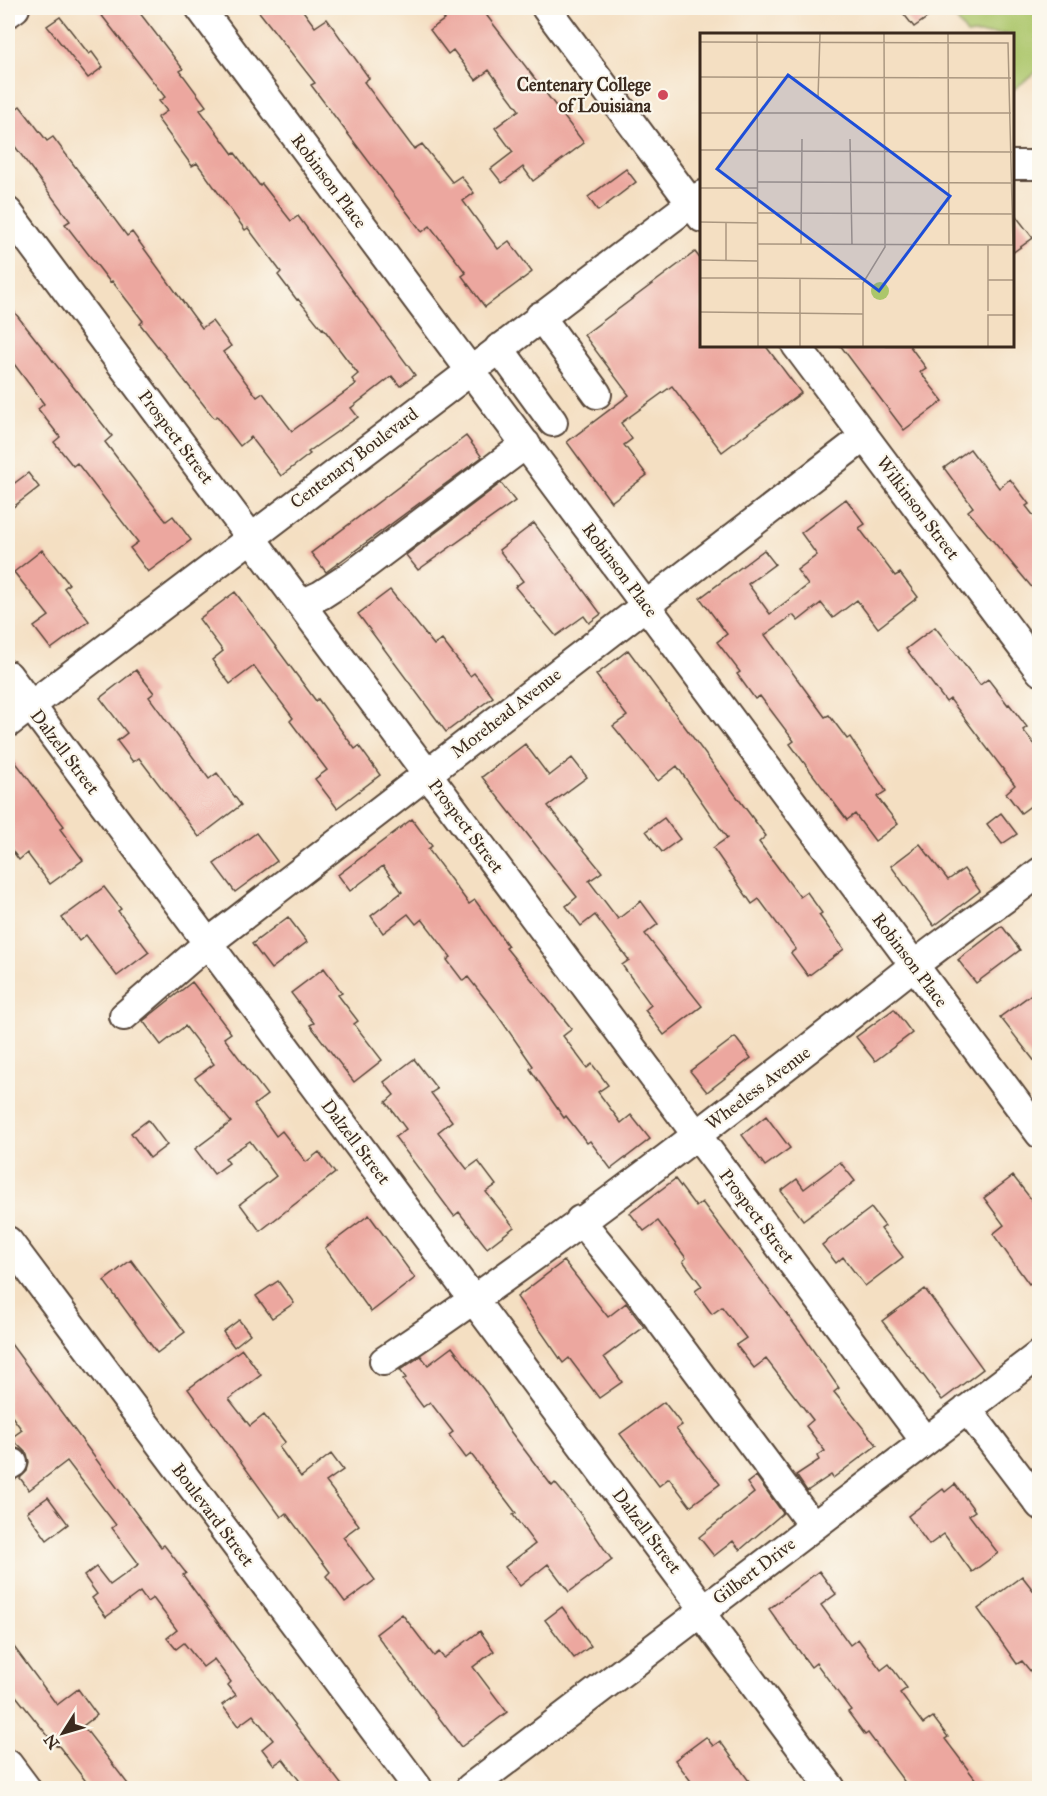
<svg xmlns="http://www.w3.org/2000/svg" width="1047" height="1796" viewBox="0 0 1047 1796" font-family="'IM FELL Great Primer',serif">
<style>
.green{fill:#acc66b;stroke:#747844;stroke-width:1.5}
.building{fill:#eca79f}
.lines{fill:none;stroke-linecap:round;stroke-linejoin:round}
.minor-casing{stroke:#574537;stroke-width:32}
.minor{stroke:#fff;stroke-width:28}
.poi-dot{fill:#d1495b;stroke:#fbf7ec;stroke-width:2}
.labels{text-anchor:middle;stroke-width:4.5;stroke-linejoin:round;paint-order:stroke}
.poi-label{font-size:18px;font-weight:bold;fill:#3b2a1e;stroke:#fbf7ec;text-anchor:end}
.street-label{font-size:18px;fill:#3b2a1e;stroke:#fbf7ec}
.inset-road{fill:none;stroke:#aa9780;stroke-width:1.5}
.view{fill:#1d4ed8;fill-opacity:0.15;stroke:#1d4ed8;stroke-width:3}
.inset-edge{fill:none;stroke:#3b2a1e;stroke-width:3}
</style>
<rect width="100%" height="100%" fill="#fbf7ec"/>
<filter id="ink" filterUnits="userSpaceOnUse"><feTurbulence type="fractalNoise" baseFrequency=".0167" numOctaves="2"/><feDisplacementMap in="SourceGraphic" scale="12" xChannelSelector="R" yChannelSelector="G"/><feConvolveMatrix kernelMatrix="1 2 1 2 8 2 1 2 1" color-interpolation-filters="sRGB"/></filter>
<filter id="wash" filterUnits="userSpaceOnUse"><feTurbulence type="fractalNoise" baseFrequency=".008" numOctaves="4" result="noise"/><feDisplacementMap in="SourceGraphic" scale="24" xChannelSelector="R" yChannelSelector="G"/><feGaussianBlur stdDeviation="1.35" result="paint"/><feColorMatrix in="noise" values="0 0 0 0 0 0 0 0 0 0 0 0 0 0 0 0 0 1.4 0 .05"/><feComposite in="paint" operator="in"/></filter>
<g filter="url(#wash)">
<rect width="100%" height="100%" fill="#f4dfc2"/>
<path class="green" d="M948,8h91v62l-26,20 -1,-56h-45z"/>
<g id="blocks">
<path class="building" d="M96,8h40l47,61 -3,2 26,35 -6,4 33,44 2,-1 25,33 2,-2 29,37 7,-5 117,159 -15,11 -8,-10 -41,32 7,9 -50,35 2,2 -29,22 -30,-39 -11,9 -23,-30 -3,2 -74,-94 3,-3 -31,-40 -2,1 -45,-58 5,-3 -56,-76 -6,5v-35l12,-9 27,35 6,-4 74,99 5,-4 70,96 10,-7 19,25 -8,6 34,45 6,-4 29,38 64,-47 -4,-5 6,-5 -35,-46 -1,1 -24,-30 -1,1 -19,-25 3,-3 -33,-44 -3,2 -48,-67 -5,3 -35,-48 10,-7 -8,-10 6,-4z
M256,8h45l14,19 12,-8 42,59 -5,4 50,67 8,-5 30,38 9,-6 13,17 -11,8 35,48 11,-8 23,31 -47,35 -23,-31 4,-3 -36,-47 -8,6 -111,-147 4,-2z
M436,8h45l103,135 -51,38 -10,-14 -21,16 -11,-14 22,-17 -18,-24 24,-18 -30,-40 -13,10 -23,-30 -5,4 -18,-24 15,-11z
M899,8h22l7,9 -14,10z
M60,17l29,37 3,-2 11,15 -15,11 -41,-52z
M626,169l10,13 -38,29 -10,-14z
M1012,211l21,27 -21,15z
M695,252l7,9v84h63l36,48 -79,59 -50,-66 -51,37 11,16 -8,6 23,30 -36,27 -44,-60 62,-47 -45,-60z
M8,304l104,132 -7,6 32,42 29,37 7,-5 18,24 -43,32 -18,-24 8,-6 -61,-79 -4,3 -19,-24 6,-5 -22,-28 6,-5 -36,-48z
M840,345h69l17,23 -6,4 23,29 -39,29z
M466,436l16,21 -156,115 -15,-19z
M970,449l29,39 11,-9 19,25 -3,2 14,18v73l-72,-86 5,-4 -29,-39z
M28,473l11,14 -31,24v-23z
M501,483l14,18 -97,69 -12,-15z
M846,499l19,25 -6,4 36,48 5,-3 18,24 -40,31 -21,-28 -24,18 -12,-15 -23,18 -5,-6 -28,20 60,82 4,-2 18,24 3,-2 36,54 -9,6 21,27 -23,17 -20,-27 -8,6 -57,-76 4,-3 -34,-45 -5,3 -18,-25 3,-2 -23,-30 10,-8 -27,-36 64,-48 11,14 -27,20 22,30 38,-29 -11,-15 20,-15 -16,-22z
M534,523l67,91 -12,9 -5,-7 -28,20 -41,-49 8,-6 -24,-31z
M42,550l27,34 -5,4 25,33 -38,28 -17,-22 15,-11 -35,-44z
M390,590l44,55 8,-5 28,36 4,-3 19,24 -47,35 -88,-118z
M235,592l81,109 2,-2 37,50 4,-3 21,29 -43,33 -22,-29 12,-9 -37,-49 3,-3 -39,-52 -24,18 -18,-24 11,-9 -24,-32z
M935,627l45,58 8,-6 20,26 1,-1 18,23 -4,3 17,21v48l-19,14 -15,-20 9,-8 -65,-86 -4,3 -40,-53z
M628,650l138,186 -7,6 41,55 7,-5 15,21 -3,2 25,34 -36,27 -17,-23 5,-4 -37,-50 -7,5 -39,-56 14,-10 -50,-72 -19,15 -45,-55 14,-10 -31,-41z
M136,670l18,23 -5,4 60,82 8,-6 24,32 -42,32 -60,-79 -6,4 -16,-21 10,-8 -27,-35z
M525,744l24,32 23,-18 15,19 -39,29 54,66 -13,9 29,38 23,-18 17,23 -13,10 57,72 -38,29 -19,-25 6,-5 -29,-40 7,-5 -34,-45 -14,11 -15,-20 11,-9 -95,-120z
M8,752l56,74 -4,3 23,31 -33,24 -23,-31 -8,7 -11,-15z
M1001,813l16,21 -15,10 -15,-20z
M664,818l16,21 -18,13 -16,-21z
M412,819l20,27 -4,3 41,55 6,-4 33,46 -2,2 66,81 -9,7 24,32 5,-4 16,21 -10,7 23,31 10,-8 19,24 -39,30 -21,-28 -3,2 -21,-27 -2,2 -34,-49 3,-3 -39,-56 -26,-33 -5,4 -16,-21 4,-3 -29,-38 -6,5 -8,-10 -25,19 -12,-17 31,-24 -19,-26 -33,25 -12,-16z
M256,833l21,28 -42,31 -21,-28z
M920,844l28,36 16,-11 16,22 -46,35 -43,-60z
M104,887l17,22 -3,2 31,41 -32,24 -31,-41 -7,6 -17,-23z
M288,917l19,25 -36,27 -19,-25z
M1002,926l18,24 -44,33 -18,-23z
M324,968l18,25 -4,2 20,26 -4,3 28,36 -28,22 -44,-57 4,-2 -23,-30z
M192,982l39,51 -7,5 43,57 -13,10 22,31 6,-5 24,31 13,-10 16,21 -75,58 -20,-27 36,-28 -26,-35 -25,17 4,5 -15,11 -19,-25 36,-27 -36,-44 19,-14 -29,-38 -24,19 -18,-24z
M1040,988v80l-40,-51z
M894,1009l18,24 -37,28 -19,-24z
M735,1037l16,21 -44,34 -17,-21z
M414,1059l23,30 -6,4 21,28 -14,11 29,37 11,-8 18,24 -10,7 28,35 -27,21 -28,-36 -5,4 -59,-79 11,-8 -20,-27 8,-7 -10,-13z
M766,1116l24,32 -25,18 -23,-31z
M148,1120l19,25 -17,13 -19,-25z
M840,1162l15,19 -52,39 -22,-29 16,-12 7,10z
M1013,1176l21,27 6,-5v79l-11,7 -36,-50 11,-9 -20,-27z
M675,1179l21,28 6,-5 99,131 38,55 -5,4 43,53 -44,33 -2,-3 -24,16 -11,-16 23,-15 -2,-4 8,-5 -19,-25 7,-6 -47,-61 -12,9 -18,-23 10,-7 -24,-31 -10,7 -17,-23 7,-5 -19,-25 3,-3 -28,-37 -14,10 -14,-18z
M871,1208l14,18 -4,3 22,28 -38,29 -22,-29 -7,6 -14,-18z
M369,1215l46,63 -44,34 -46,-64z
M131,1260l54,72 -28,21 -53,-72z
M564,1261l44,56 18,-14 18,24 -40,30 18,25 -23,16 -30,-40 -6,5 -46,-66z
M278,1281l16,22 -22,15 -16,-22z
M925,1289l58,80 -41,31 -60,-79z
M239,1320l11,14 -16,13 -11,-15z
M8,1340l153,207 3,-2 22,28 -3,2 58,79 103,134h-39l-22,-29 -9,6 -12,-16 11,-9 -20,-25 -15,11 -16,-21 14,-10 -8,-10 3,-3 -17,-23 -11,8 -19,-24 -8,6 -9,-11 10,-8 -24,-32 -6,4 -7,-10 -34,25 -14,-19 5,-4 -13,-18 12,-9 14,18 29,-21 -27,-36 4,-3 -49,-64 -38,29 -9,-12 7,-7 2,-9 -2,-8 -16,-16 11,-8 -14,-19z
M452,1347l37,50 18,30 45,59 3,-3 24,29 33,48 -43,32 -21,-28 -28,22 -15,-19 30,-23 -22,-29 3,-2 -45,-59 -5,4 -17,-23 4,-3 -23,-30 -7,5 -20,-27 3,-2 -6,-8 21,-14 7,9z
M242,1349l19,26 -32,24 21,27 14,-11 21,27 -6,5 22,30 30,-23 12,16 -17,12 33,43 -16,12 32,43 -30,22 -19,-26 4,-4 -44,-59 -5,4 -93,-128z
M664,1402l18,23 -6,4 44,55 -30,22 -21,-28 -10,8 -39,-52z
M756,1476l27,37 -43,37 -7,-9 -19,15 -15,-19 55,-44 -7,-10z
M955,1484l20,27 -6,4 29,38 -26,19 -28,-38 -15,11 -21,-29 35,-27 2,3z
M48,1497l20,27 -21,16 -20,-28z
M819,1571l17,23 -15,11 29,40 8,-6 23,31 8,-6 18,24 -7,5 23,31 10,-7 15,20 -3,2 37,49h-73l-41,-55 -3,2 -17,-23 3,-2 -35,-47 -5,4 -17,-23 -25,-35z
M1022,1576l18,23v84l-18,-22 -5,3 -39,-55z
M562,1607l29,39 -17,12 -29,-38z
M402,1614l32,42 5,-4 5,6 36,-27 14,20 -21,16 34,45 -46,35 -85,-113z
M8,1639l49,66 21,-16 19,26 -14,11 48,62h-40l-33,-43 -2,1 -48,-60z
M706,1737l7,9 7,-5 34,47h-58l-21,-28z"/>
</g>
</g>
<g filter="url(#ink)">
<use href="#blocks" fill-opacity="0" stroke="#574537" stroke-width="1.5"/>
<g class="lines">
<g class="minor-casing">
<path id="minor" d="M200,8l840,1126
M546,8l156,210
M8,13l7,-5
M1012,165h28
M8,212l917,1229
M540,316l57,78
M796,345l244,326
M499,348l54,74
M301,604l20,-9 31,-20 174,-131
M8,675l696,934
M8,723l694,-528
M124,1016l84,-73 656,-506
M580,1220l61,75 172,231
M8,1241l410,547
M384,1361c182,-122 356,-258 528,-394 41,-33 86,-62 128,-95
M967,1409l73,96
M8,1466l5,-3
M700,1612l131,176
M8,1764l18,24
M470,1788l570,-434"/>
</g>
<use href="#minor" class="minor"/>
</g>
</g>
<circle class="poi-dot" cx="663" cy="95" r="6"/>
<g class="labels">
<g class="poi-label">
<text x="651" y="91">Centenary College<tspan x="651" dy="21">of Louisiana</tspan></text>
</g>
<g class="street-label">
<text transform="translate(329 181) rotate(53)" y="6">Robinson Place</text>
<text transform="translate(176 437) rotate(53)" y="6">Prospect Street</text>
<text transform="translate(354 458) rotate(-37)" y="6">Centenary Boulevard</text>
<text transform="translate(918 508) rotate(53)" y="6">Wilkinson Street</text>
<text transform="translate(620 570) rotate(53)" y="6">Robinson Place</text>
<text transform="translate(506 713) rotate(-38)" y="6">Morehead Avenue</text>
<text transform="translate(65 752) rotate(53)" y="6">Dalzell Street</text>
<text transform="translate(466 826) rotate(53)" y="6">Prospect Street</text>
<text transform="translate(910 960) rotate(53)" y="6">Robinson Place</text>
<text transform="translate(758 1088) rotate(-37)" y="6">Wheeless Avenue</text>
<text transform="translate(356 1142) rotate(53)" y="6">Dalzell Street</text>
<text transform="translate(757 1216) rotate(53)" y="6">Prospect Street</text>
<text transform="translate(213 1515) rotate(53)" y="6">Boulevard Street</text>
<text transform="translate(647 1531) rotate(53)" y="6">Dalzell Street</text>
<text transform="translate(754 1571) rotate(-37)" y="6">Gilbert Drive</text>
</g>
</g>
<g transform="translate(700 33)">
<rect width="314" height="314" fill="#f4dfc2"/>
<path d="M171 258a9 9 0 1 1 18 0a9 9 0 1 1-18 0Z" fill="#acc66b"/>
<path class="inset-road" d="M57,1l1,312M248,1l1,211M0,9l308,1 5,202M0,44l311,1M118,65l2,-64M0,80h311M150,106l2,106M0,117h58M58,118l254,1M58,149l254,1M0,155h58M58,180l255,1M0,189l58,1M26,190v37M58,211l255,1M101,211l1,-105M0,227l58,1M0,245h58M58,245l107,1M288,247h26M288,273v5v-66M0,279l163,2M100,313v-68M163,313v-63l22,-36 -1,-213M288,313v-31h26"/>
<path class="view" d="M88,42l162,121 -71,95 -162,-122z"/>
<rect width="314" height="314" class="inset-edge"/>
</g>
<rect width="1047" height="1796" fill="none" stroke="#fbf7ec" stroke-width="30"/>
<g transform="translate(63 1733) rotate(233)" stroke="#fbf7ec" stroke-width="4.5" paint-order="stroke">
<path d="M0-4.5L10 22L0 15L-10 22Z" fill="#3b2a1e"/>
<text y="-9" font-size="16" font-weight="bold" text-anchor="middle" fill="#3b2a1e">N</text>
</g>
</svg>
